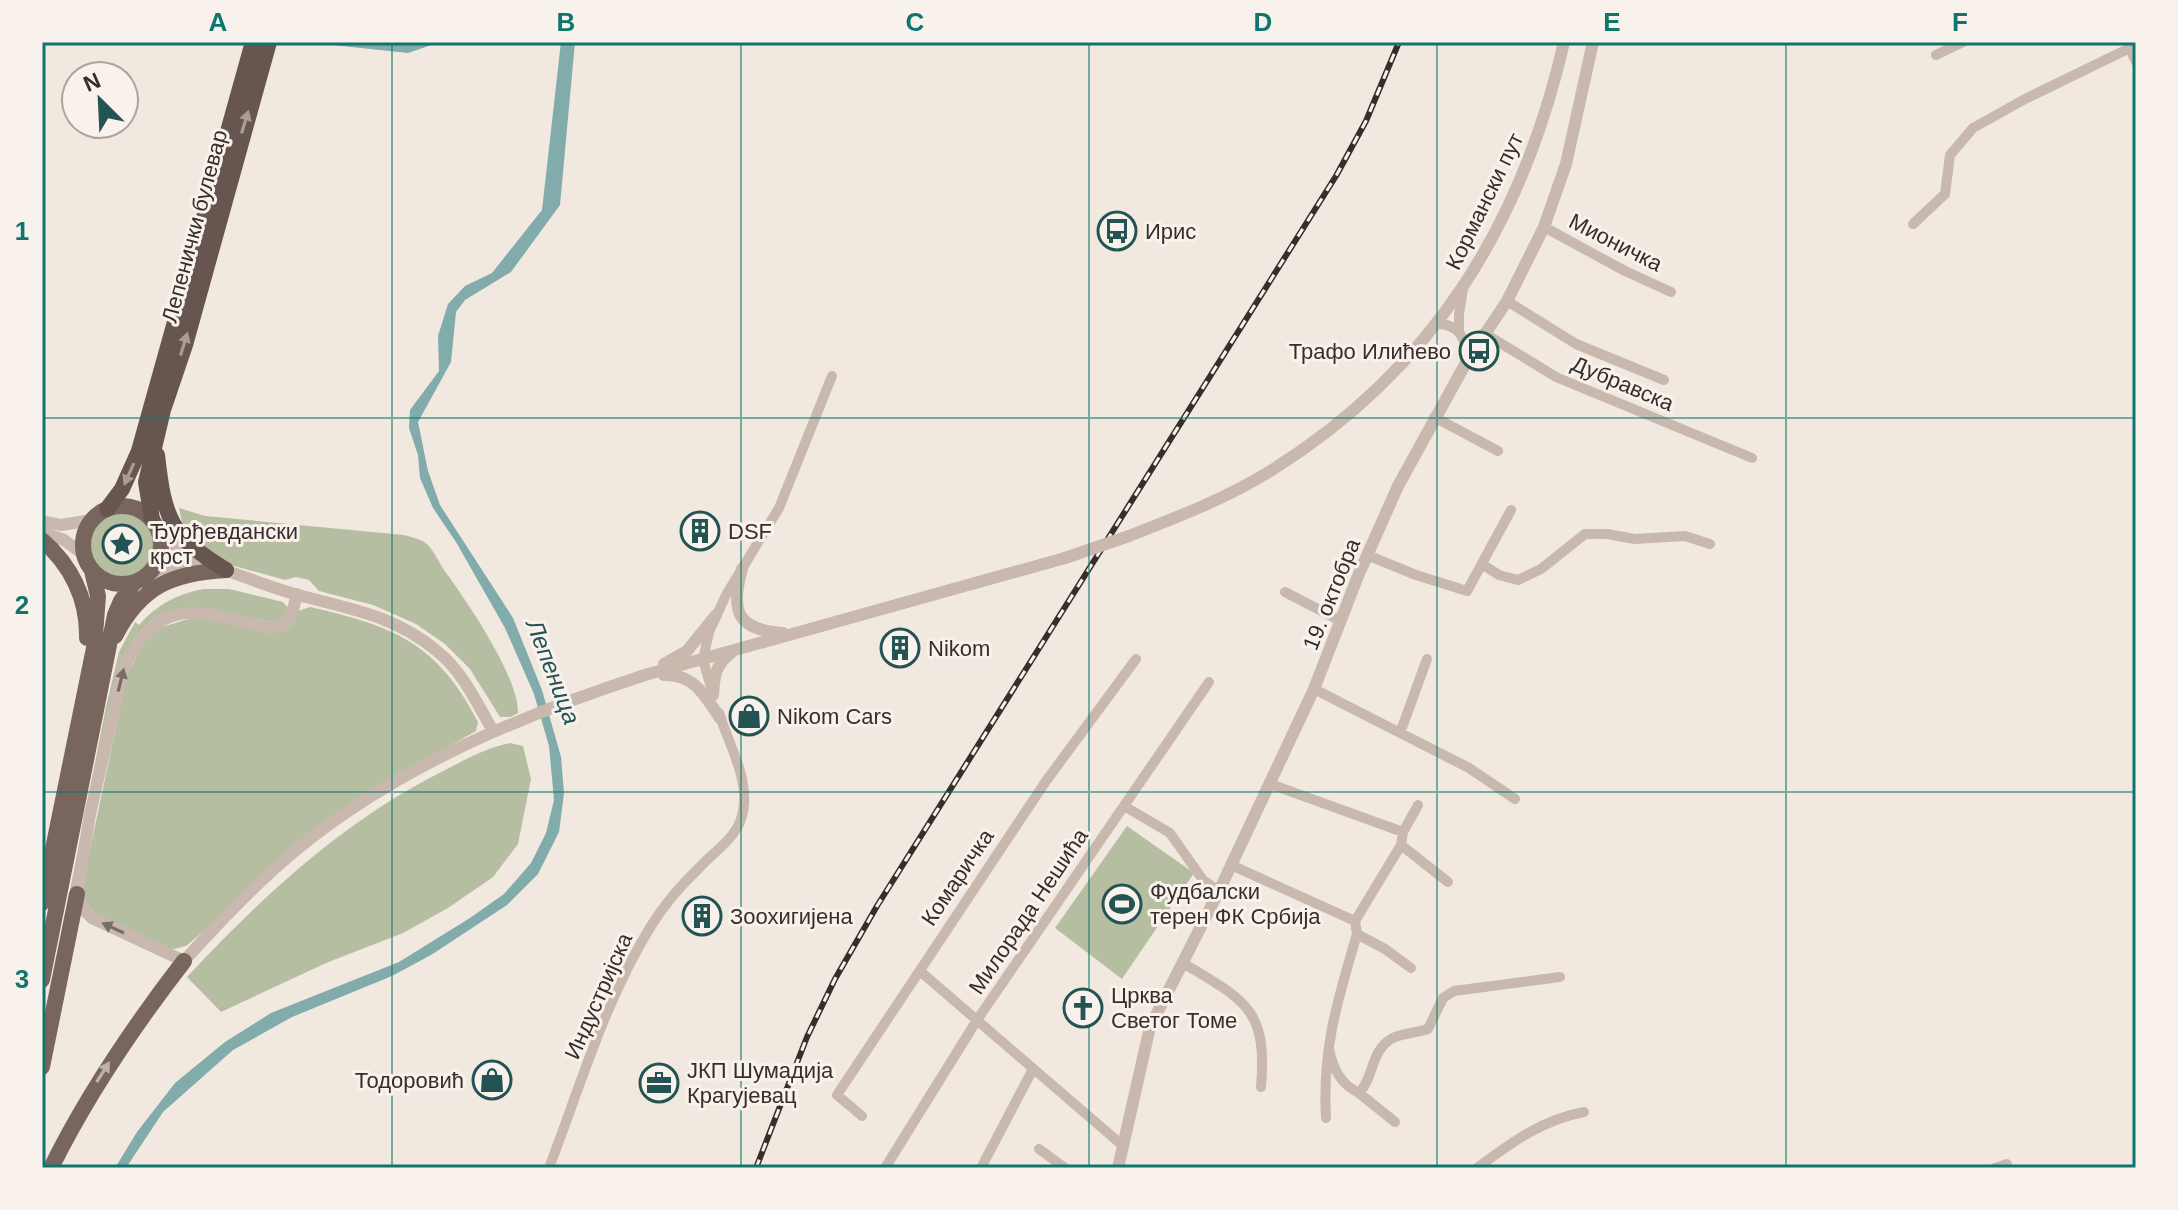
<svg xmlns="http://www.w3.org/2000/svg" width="2178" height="1210" viewBox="0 0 2178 1210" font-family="Arial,sans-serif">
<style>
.green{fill:#b6bea1}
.water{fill:#82abab}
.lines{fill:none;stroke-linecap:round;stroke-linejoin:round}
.minor{stroke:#c8b8ad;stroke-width:10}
.tertiary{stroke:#c8b8ad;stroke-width:12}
.primary{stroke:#77655e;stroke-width:16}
.trunk{stroke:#675650;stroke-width:16}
.rail-casing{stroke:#372e2b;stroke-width:6}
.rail{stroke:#f9f2ec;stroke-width:3;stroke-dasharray:9;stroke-linecap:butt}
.tertiary-bridge{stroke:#c8b8ad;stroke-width:12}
.oneway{fill:#a99c96}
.oneway2{fill:#786c66}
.oneway3{fill:#beb3ac}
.grid{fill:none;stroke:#0f766e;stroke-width:2;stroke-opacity:0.55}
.labels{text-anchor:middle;stroke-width:6;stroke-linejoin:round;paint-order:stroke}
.street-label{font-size:22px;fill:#372e2b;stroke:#f9f2ec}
.poi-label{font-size:22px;fill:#372e2b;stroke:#f9f2ec;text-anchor:start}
.water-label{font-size:24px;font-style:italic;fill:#245354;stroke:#f9f2ec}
.neatline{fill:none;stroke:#0f766e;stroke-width:3}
.grid-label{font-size:26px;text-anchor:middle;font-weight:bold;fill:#0f766e}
</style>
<rect width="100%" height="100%" fill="#f1e8e0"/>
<path class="green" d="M179,508l26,8 199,19c7,2 17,4 23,9 7,7 12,18 17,26 22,30 75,107 74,143l-7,4h-11l-30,-48 -25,-25 -29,-20 -43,-19 -54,-14 -10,-11 -13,-3 -11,3 -61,-17 -25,-18 -17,-23z
M90 545a32 32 0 1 1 64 0a32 32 0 1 1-64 0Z
M203,589h26l54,13 5,6 -1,6 -10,9 -87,-15 -59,37 -89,388 64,-326 13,-55 16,-30 4,3c17,-20 38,-31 64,-36z
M310,607c83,19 127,35 168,115l-2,9 -104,59 -186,156 -12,3 -10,-1c-29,-14 -72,-24 -83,-56l46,-217 17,-34 18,-14 33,-10 78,14 25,-20z
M510,743l13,3 8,33 -13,65 -25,33 -45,31 -45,25 -77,30 -105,49 -34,-35c76,-81 155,-155 256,-206 22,-11 42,-23 67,-28z
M1127,826l67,47 -72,106 -67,-51z"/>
<path class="water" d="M304,42h136l-32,11z
M561,42h14l-15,163 -49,67 -46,28 -9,12 -5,50 -33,60 10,49 12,34 73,113 29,72 19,67 3,36 -5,39 -21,42 -31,31 -76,50 -39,21 -100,41 -59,33 -70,62 -37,56h-11l22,-36 38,-49 50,-41 46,-29 128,-51 71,-44 34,-24 27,-31 15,-30 8,-33 -5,-54 -15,-52 -29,-66 -49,-86 -23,-34 -13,-30 -2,-23 -9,-27 1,-18 29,-39 -1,-35 10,-32 17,-18 27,-13 50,-63z"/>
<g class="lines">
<path class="minor" d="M2128,44l8,18
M1936,55l27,-13
M1913,224l32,-30 5,-39 23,-27 52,-29 111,-54
M1544,227l81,44 46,21
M1507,301l69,43 88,36
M1436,324c24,-1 31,17 31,37
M1459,332v-18l4,-25
M1484,333l72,44 196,81
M1434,417l64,34
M1367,555l49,20 51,16 44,-81
M1482,564l17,11 19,5 23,-11 44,-35h22l28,5 50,-3 25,8
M1285,592l54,28
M1314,689l155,79 46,31
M712,690l-9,-30 6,-28 17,-37 53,-87 53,-132
M1400,733l27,-74
M1270,784l133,48 -2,13 47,37
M1124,806l46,27 33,47 16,11
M1403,832l15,-27
M1231,865l124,56 2,13 28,15 26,19
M1355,921l46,-76
M1183,963c61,37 85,45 78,124
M921,972l201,173
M1329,1049c4,19 11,35 30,44 15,-15 11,-41 32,-54 11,-6 25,-6 37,-10l15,-31 11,-7 106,-14
M1359,1093l36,29
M862,1116l-25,-21 209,-314 90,-122
M1326,1118c-4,-70 12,-119 31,-184
M1039,1149l26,19
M549,1168c31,-81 56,-168 102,-242 14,-23 32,-43 51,-61 13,-14 33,-27 39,-46 12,-35 -12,-73 -22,-106
M885,1168l92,-148 232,-338
M981,1168l52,-99
M1477,1168c34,-25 64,-48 107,-56
M1995,1168l12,-4v4"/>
<path class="tertiary" d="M42,521l19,4 31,-5
M157,527l23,23 14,8c34,13 69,27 104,37 52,14 96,20 139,56 26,21 40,52 56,80
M42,532l22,8 20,15
M1129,536c49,-19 98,-38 143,-66 161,-101 250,-245 292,-428
M742,569c-12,42 -5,61 41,64
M147,576c20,-7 38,-12 60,-9
M297,594c-3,9 -4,23 -11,29 -26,25 -118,-64 -163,47l-33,144 -13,80 7,16 8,8 92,43c29,-32 58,-63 90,-92 105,-95 239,-151 371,-194l420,-117
M664,664l23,-13 29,-36
M664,675c31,-1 41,21 56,43
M713,695c1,-18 2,-30 18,-42
M1118,1168l32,-141 69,-136 95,-202 44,-113 40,-90 69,-125 40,-60 37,-74 22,-63 27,-122"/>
<path class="primary" d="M83 545a39 39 0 1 1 78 0a39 39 0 1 1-78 0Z
M42,540c29,25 46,59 45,98
M115,636c26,-50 57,-63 111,-66
M42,903l52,-255 4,-52 -6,-25
M42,980l73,-365 6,-14 13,-18
M42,1067l35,-173
M51,1168c37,-75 82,-141 133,-207"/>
<path class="trunk" d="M157,455c7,63 13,81 69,115
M107,509l15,-20 17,-38 114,-409
M152,519l-6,-37 17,-72 22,-65 84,-303"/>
<g class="rail-casing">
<path id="rail" d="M756,1168l51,-131 28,-58 42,-73 459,-730 30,-55 33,-79"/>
</g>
<use href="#rail" class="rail"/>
<path class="tertiary-bridge" d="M1065,558l64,-22"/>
</g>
<defs><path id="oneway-solid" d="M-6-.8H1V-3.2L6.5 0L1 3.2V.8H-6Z" transform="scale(2)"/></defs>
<g class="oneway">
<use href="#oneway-solid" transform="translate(245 122) rotate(-73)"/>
<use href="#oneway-solid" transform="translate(184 344) rotate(-73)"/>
<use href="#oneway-solid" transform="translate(129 474) rotate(114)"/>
</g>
<g class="oneway2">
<use href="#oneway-solid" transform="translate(121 680) rotate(-76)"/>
<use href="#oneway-solid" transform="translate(113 928) rotate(-155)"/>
</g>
<use class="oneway3" href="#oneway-solid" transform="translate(103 1072) rotate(-58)"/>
<path class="grid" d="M392,42v1126M741,42v1126M1089,42v1126M1437,42v1126M1786,42v1126M42,418h2094M42,792h2094"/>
<defs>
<g id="bus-ring" transform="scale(2)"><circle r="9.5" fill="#f9f2ec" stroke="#245354" stroke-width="1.5"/><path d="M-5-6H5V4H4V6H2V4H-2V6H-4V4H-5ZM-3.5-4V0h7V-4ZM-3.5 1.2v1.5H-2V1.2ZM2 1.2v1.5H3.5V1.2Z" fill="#245354"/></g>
<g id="building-ring" transform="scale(2)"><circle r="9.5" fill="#f9f2ec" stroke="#245354" stroke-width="1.5"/><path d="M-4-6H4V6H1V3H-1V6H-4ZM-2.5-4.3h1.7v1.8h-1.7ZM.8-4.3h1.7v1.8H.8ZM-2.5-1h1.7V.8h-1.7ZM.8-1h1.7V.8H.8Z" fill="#245354"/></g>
<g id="sight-ring" transform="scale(2)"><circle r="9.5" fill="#f9f2ec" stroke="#245354" stroke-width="1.5"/><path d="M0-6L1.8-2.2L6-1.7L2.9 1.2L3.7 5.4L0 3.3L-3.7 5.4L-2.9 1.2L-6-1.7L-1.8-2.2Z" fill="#245354"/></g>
<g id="shop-ring" transform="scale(2)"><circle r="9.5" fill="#f9f2ec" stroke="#245354" stroke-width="1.5"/><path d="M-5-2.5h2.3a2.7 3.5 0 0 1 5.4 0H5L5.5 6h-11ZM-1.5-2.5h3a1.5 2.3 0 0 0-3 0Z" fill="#245354"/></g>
<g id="stadium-ring" transform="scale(2)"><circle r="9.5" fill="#f9f2ec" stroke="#245354" stroke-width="1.5"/><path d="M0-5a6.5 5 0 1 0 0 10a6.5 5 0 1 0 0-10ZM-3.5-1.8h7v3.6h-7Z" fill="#245354"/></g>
<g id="church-ring" transform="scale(2)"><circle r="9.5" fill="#f9f2ec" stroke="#245354" stroke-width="1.5"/><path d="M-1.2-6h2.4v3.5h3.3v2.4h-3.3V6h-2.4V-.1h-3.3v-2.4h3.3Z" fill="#245354"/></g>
<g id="office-ring" transform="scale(2)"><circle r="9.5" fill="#f9f2ec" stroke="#245354" stroke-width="1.5"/><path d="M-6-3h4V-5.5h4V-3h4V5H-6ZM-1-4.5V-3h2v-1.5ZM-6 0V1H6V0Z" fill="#245354"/></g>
</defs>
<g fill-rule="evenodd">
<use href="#bus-ring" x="1117" y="231"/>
<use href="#bus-ring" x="1479" y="351"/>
<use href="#building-ring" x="700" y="531"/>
<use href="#sight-ring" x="122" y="544"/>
<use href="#building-ring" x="900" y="648"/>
<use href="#shop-ring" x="749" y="716"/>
<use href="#stadium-ring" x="1122" y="904"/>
<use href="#building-ring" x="702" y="916"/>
<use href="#church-ring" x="1083" y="1008"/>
<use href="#shop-ring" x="492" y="1080"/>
<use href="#office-ring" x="659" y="1083"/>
</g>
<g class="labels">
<g class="street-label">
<text transform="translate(1484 201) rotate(-64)" y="8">Кормански пут</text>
<text transform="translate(194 226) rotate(-75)" y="8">Лепенички булевар</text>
<text transform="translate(1616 242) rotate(27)" y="8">Мионичка</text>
<text transform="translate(1623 383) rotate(23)" y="8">Дубравска</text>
<text transform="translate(1331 594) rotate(-68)" y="8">19. октобра</text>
<text transform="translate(957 877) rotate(-56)" y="8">Комаричка</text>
<text transform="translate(1028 911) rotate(-56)" y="8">Милорада Нешића</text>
<text transform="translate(598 996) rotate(-66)" y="8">Индустријска</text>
</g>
<g class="poi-label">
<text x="1145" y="239">Ирис</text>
<text x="1451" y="359" text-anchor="end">Трафо Илићево</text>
<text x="150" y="539">Ђурђевдански<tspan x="150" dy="25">крст</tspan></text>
<text x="728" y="539">DSF</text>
<text x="928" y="656">Nikom</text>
<text x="777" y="724">Nikom Cars</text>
<text x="1150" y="899">Фудбалски<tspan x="1150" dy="25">терен ФК Србија</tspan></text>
<text x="730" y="924">Зоохигијена</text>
<text x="1111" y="1003">Црква<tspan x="1111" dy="25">Светог Томе</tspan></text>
<text x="687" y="1078">ЈКП Шумадија<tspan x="687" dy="25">Крагујевац</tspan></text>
<text x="464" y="1088" text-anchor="end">Тодоровић</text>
</g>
<g class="water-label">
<text transform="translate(553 672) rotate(69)" y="8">Лепеница</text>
</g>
</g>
<rect width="2178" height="1210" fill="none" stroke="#f9f2ec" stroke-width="88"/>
<g transform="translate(100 100) rotate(336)"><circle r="38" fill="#f9f2ec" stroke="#aba49f" stroke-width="2"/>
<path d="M0-6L14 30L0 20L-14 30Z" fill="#245354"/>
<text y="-12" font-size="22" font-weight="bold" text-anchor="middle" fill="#372e2b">N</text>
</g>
<rect x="44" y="44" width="2090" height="1122" class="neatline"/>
<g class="grid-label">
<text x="218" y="31">A</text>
<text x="566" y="31">B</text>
<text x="915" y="31">C</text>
<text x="1263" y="31">D</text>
<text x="1612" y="31">E</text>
<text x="1960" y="31">F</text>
<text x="22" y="240">1</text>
<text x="22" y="614">2</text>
<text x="22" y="988">3</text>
</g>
</svg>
